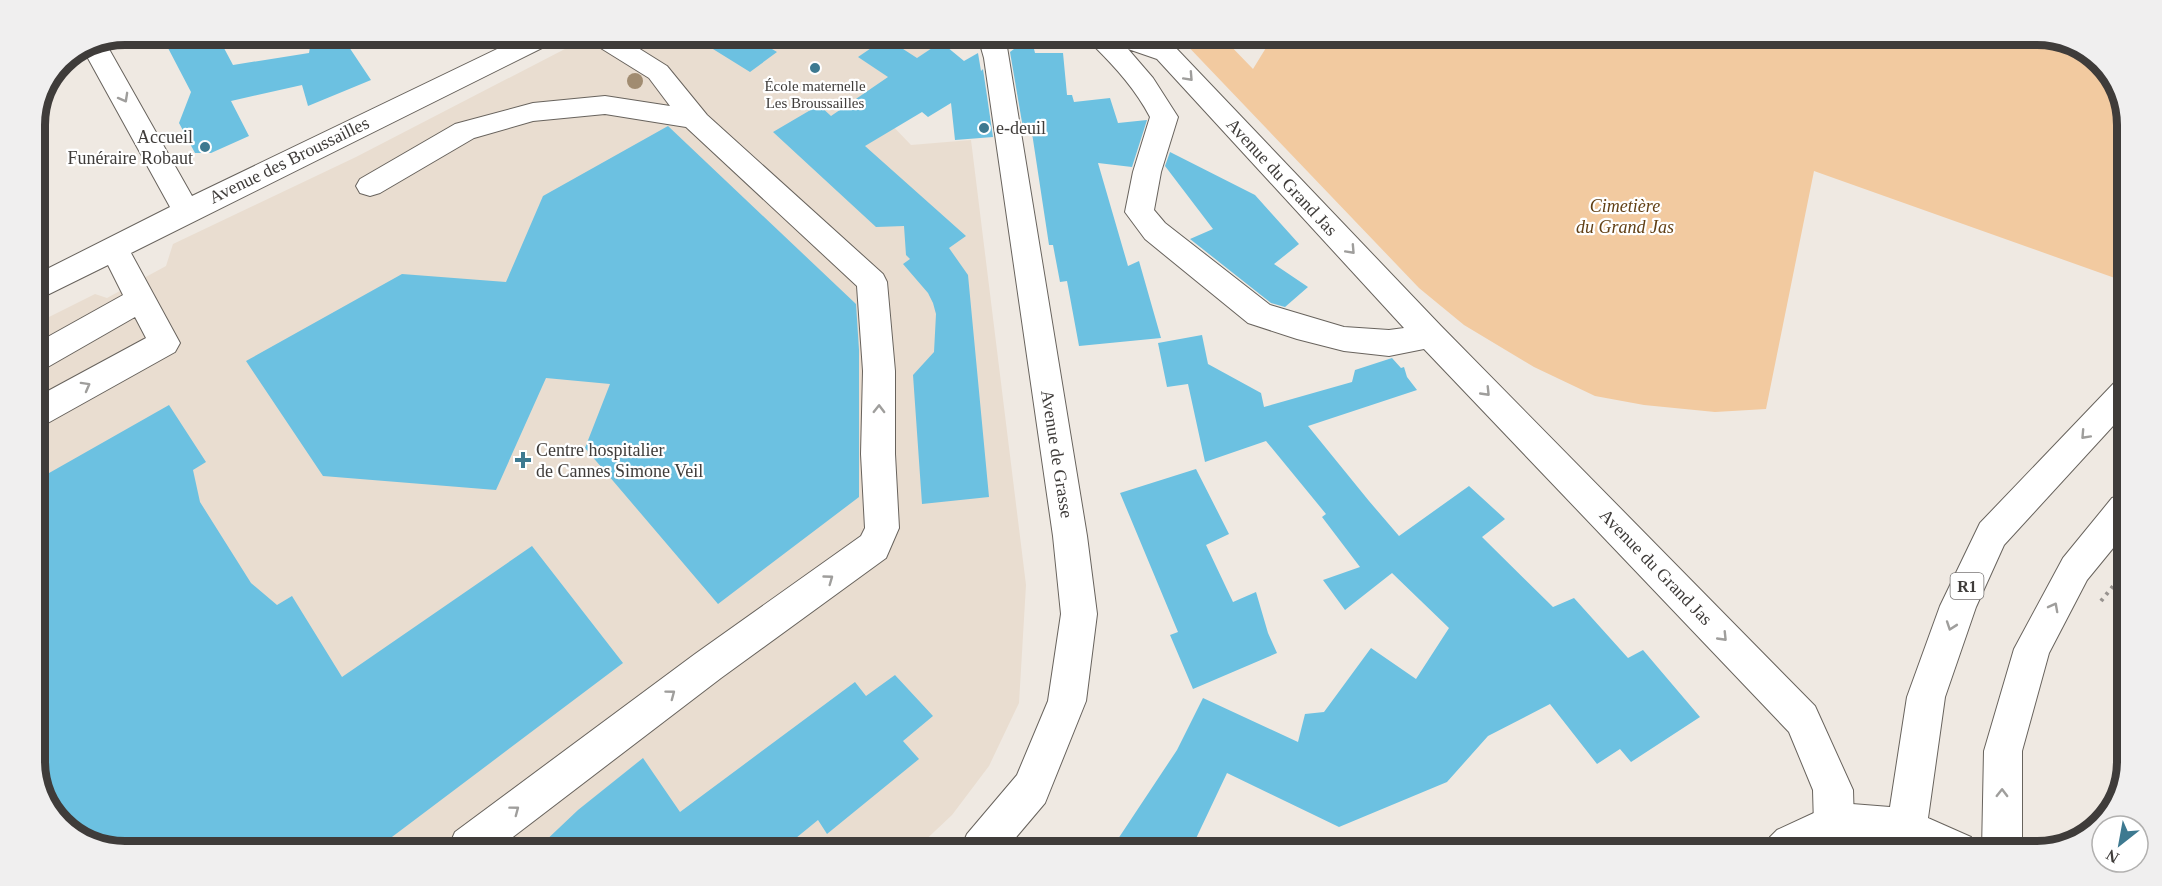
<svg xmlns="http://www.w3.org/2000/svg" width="2162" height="886" viewBox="0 0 2162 886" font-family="Georgia,serif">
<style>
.built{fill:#e9ddd0}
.green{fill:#f2caa0}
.building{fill:#6cc1e1}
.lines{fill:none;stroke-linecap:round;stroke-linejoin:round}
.minor-casing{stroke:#68635d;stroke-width:2}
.highway-casing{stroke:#68635d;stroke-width:2}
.path{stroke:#98938f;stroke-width:4;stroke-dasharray:3 5;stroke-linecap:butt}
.minor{fill:#fff;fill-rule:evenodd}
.highway{fill:#fff;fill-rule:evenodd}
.tree{fill:#a18c71}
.oneway{stroke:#9f9e9c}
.poi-dot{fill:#3d7990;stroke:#fff;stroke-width:2}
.labels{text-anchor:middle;stroke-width:4.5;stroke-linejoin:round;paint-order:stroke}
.far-poi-label{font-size:15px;fill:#3f3c3a;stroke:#fff}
.shield{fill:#fff;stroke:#797675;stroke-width:1.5}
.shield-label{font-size:16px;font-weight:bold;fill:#3f3c3a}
.poi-label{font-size:18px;fill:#3f3c3a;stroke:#fff;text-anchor:start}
.street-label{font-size:18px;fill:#3f3c3a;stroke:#fff}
.park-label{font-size:18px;font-style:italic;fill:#613f14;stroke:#fff}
.rim{fill:none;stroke:#3f3c3a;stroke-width:8}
</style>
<rect width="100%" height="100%" fill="#efe9e2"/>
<path class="built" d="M590,36l358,1 -85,58 48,50 60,-5 55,445 -7,118 -30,63 -37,49 -35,33 -827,-3 -37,-29 -18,-48v-444l60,-30 12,4 59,-32 7,-22 183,-87z"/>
<path class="green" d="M1180,38h43l30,31 19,-31 800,3 40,33 15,45 -1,163 -312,-111 -48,238 -51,3 -71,-7 -49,-9 -61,-29 -70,-42 -45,-37z"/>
<path class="building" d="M170,35h47l16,30 76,-12 3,-18h29l30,45 -63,26 -6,-21 -71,16 18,35 -38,17h-16l-16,-30 12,-31 -23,-44 6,-2z
M692,36l60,1 25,15 -27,20z
M886,38l31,20 24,-16 23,19 14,-8 3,18 2,-2 10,68 -38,3 -4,-37 -23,14 -6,-5 -57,34 101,90 -17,12 19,27 21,222 -67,7 -9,-129 21,-23 2,-38 -3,-11 -5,-10 -25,-29 7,-5 -4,-4 -2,-29 -28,1 -103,-95 46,-27 12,11 57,-39 -30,-20z
M1014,49h20l1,4h28l4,42h5l2,7 36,-4 8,25 29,-3 -15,47 -34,-4 30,103 11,-5 22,77 -82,8 -12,-65 -7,1 -7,-37h-4l-17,-112 -8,1 -14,-82z
M668,126l188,178 3,46v147l-141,107 -133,-156 25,-64 -64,-6 -50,112 -173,-14 -77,-115 156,-87 104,8 37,-86z
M1170,152l85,43 44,49 -25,20 34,23 -23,20 -14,-4 -81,-64 23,-10 -48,-63z
M1202,335l6,29 53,29 3,14 88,-25 3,-12 37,-12 9,10 3,-1 3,10 10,13 -109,36 61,75 30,35 70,-50 36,33 -23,18 71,70 21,-9 54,60 15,-8 57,67 -69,45 -11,-13 -23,15 -47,-60 -62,32 -41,46 -108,45 -112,-54 -36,76 -79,-1 65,-98 26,-52 95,44 7,-28 19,-2 47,-64 45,31 33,-51 -57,-55 -47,37 -22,-30 37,-13 -38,-50 4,-3 -60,-73 -61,21 -17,-78 -21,3 -9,-44z
M169,405l37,57 -13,8 7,32 51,81 26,22 15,-9 50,81 190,-131 91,117 -243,183 -290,-1 -37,-29 -18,-48v-287z
M1196,469l33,65 -23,11 27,57 23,-10 12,41 9,20 -84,36 -23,-54 8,-3 -58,-139z
M895,675l38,41 -30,25 16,18 -92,75 -9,-14 -33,27 -245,-1 38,-36 65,-52 37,54 175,-130 11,14z"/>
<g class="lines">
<g class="minor-casing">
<path id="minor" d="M524,36h34l-4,6 -423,211 49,90 -5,9 -129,72 -11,3v-29l111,-60 -11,-21 -89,51 -11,4v-28l88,-49 -15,-30 -73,36v-26l135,-68 -86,-156 21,-9 87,154z
M587,36h32l48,30 40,49 176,159 4,8 8,89v83l4,74 -13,30 -165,120 -220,168h-52l6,-14 240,-178 166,-118 4,-8 -4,-74 2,-83 -6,-85 -171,-159 -81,-13 -72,7 -59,17 -94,55 -10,3 -10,-3 -4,-7 4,-7 95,-55 78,-21 72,-7 65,10 -21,-28 -58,-36z
M978,37l172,1 25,9 266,279 374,380 38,84 1,35 -6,14 -14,6 -14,-6 -6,-14 -1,-35 -24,-58 -365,-383 -35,7 -45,-5 -47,-12 -49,-16 -103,-84 -20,-27 8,-40 17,-55c-14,-27 -34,-49 -55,-70h-88l80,489 10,78 -11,87 -41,102 -38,45h-46l6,-14 50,-59 31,-74 13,-87 -8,-78 -69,-478zM1128,49l29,10 247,269 -15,2 -45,-3 -74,-22 -105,-82 -11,-13 7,-38 17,-55 -25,-39z"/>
</g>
<g class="highway-casing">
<path id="highway" d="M2125,379l-1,35 -120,131 -28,62 -31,90 -17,121 43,19 6,14h-68l-39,-7h-18l-32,7h-56l6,-14 7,-7 39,-18 36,-8 38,3 17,-110 33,-91 40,-83 134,-140z
M2124,494l-1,42 -36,44 -38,73 -27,98v100h-40l2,-100 30,-102 49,-91 49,-60z"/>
</g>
<path class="path" d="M2101,601l22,-27"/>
<use href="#minor" class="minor"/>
<use href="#highway" class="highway"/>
</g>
<circle class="tree" cx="635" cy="81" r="8"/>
<defs><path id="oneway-chevron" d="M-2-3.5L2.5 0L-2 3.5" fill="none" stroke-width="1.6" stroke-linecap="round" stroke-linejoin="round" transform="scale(1.5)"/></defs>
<g class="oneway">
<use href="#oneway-chevron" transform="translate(1189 77) rotate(47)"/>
<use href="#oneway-chevron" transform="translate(124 98) rotate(61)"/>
<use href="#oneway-chevron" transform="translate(1351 250) rotate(47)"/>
<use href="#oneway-chevron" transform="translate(86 386) rotate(-29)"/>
<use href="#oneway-chevron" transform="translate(1486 392) rotate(46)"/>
<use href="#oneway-chevron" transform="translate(879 409) rotate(-89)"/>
<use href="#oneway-chevron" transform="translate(2085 435) rotate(133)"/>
<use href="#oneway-chevron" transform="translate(829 579) rotate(-36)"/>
<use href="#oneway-chevron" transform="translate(2054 607) rotate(-62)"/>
<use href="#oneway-chevron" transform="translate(1951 626) rotate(109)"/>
<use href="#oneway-chevron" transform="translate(1723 637) rotate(46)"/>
<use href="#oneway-chevron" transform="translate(671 694) rotate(-37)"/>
<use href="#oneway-chevron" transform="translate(2002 793) rotate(-89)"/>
<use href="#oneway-chevron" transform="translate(515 810) rotate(-37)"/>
</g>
<g class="poi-dot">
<circle cx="815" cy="68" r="6"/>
<circle cx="984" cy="128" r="6"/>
<circle cx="205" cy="147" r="6"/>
<path d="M520 451h6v6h6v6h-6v6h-6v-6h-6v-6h6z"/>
</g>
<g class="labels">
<g class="far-poi-label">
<text x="815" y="91">École maternelle<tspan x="815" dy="17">Les Broussailles</tspan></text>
</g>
<rect class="shield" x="1950.5" y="573" width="33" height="26" rx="4.5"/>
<g class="shield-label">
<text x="1967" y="592">R1</text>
</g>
<g class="poi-label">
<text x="996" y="134">e-deuil</text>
<text x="193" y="143" text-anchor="end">Accueil<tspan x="193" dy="21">Funéraire Robaut</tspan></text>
<text x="536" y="456">Centre hospitalier<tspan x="536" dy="21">de Cannes Simone Veil</tspan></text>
</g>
<g class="street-label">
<text transform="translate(289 160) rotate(-26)" y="6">Avenue des Broussailles</text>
<text transform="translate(1282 177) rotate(47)" y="6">Avenue du Grand Jas</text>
<text transform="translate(1057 454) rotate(81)" y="6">Avenue de Grasse</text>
<text transform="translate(1656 567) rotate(46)" y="6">Avenue du Grand Jas</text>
</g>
<g class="park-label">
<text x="1625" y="212">Cimetière<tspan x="1625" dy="21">du Grand Jas</tspan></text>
</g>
</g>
<path d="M0 0H2162V886H0ZM125 45H2037A80 80 0 0 1 2117 125V761A80 80 0 0 1 2037 841H125A80 80 0 0 1 45 761V125A80 80 0 0 1 125 45Z" fill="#f0efef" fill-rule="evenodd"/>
<path class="rim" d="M125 45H2037A80 80 0 0 1 2117 125V761A80 80 0 0 1 2037 841H125A80 80 0 0 1 45 761V125A80 80 0 0 1 125 45Z"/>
<g transform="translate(2120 844) rotate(211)"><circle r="28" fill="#ffffff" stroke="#b2b1b0" stroke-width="1.5"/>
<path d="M0-4.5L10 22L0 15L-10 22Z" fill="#3d7990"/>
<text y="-9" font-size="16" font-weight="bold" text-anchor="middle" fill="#3f3c3a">N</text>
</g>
</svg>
